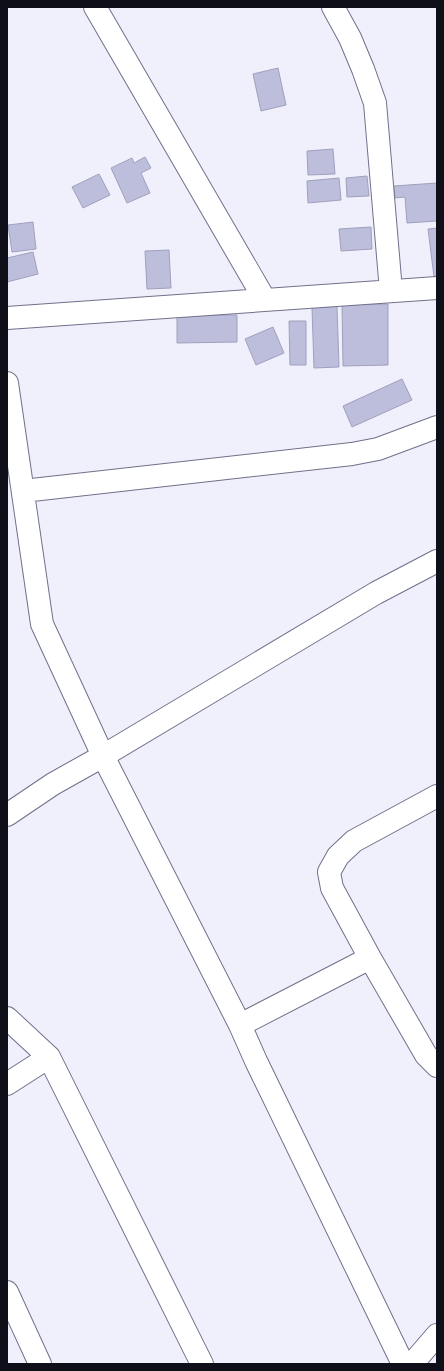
<svg xmlns="http://www.w3.org/2000/svg" width="444" height="1371" viewBox="0 0 444 1371" font-family="Montserrat,sans-serif">
<style>
.building{fill:#bdbedb;stroke:#a0a0bd}
.lines{fill:none;stroke-linecap:round;stroke-linejoin:round}
.minor-casing{stroke:#70708b;stroke-width:24}
.minor{stroke:#fff;stroke-width:22}
</style>
<rect width="100%" height="100%" fill="#eff0fc"/>
<path class="building" d="M278,68l8,37 -25,6 -8,-37z
M333,149l2,25 -27,1 -1,-24z
M145,157l6,11 -10,5 9,20 -23,10 -16,-35 21,-10 2,5z
M99,174l11,21 -27,13 -11,-21z
M367,176l2,20 -22,1 -1,-19z
M339,178l2,22 -33,3 -1,-22z
M437,183v38l-30,2 -2,-26 -10,1 -1,-12z
M33,222l3,27 -24,3 -4,-27z
M371,227l1,22 -31,2 -2,-22z
M437,228v48l-3,1 -6,-48z
M169,250l2,38 -24,1 -2,-38z
M33,252l5,22 -31,8v-24z
M388,304v61l-45,1 -1,-61z
M337,306l2,61 -25,1 -2,-60z
M177,315h60v27l-60,1z
M289,321h17v44h-16z
M273,327l11,26 -28,12 -11,-26z
M402,379l10,21 -60,27 -9,-21z"/>
<g class="lines">
<g class="minor-casing">
<path id="minor" d="M95,7l170,293
M333,7l17,31 13,31 12,34 16,188
M7,318l430,-30
M7,383l35,241 61,132 137,269 16,36 147,303
M23,491l329,-37 26,-5 59,-22
M437,796l-83,45 -16,15 -9,16 3,16 38,70 56,97 11,11
M7,815l46,-31 50,-28 273,-163 61,-32
M7,1018l42,39 153,307
M240,1025l130,-67
M7,1084l42,-27
M7,1292l33,72
M412,1364l25,-29"/>
</g>
<use href="#minor" class="minor"/>
</g>
<rect width="444" height="1371" fill="none" stroke="#0f0f19" stroke-width="16"/>
</svg>
